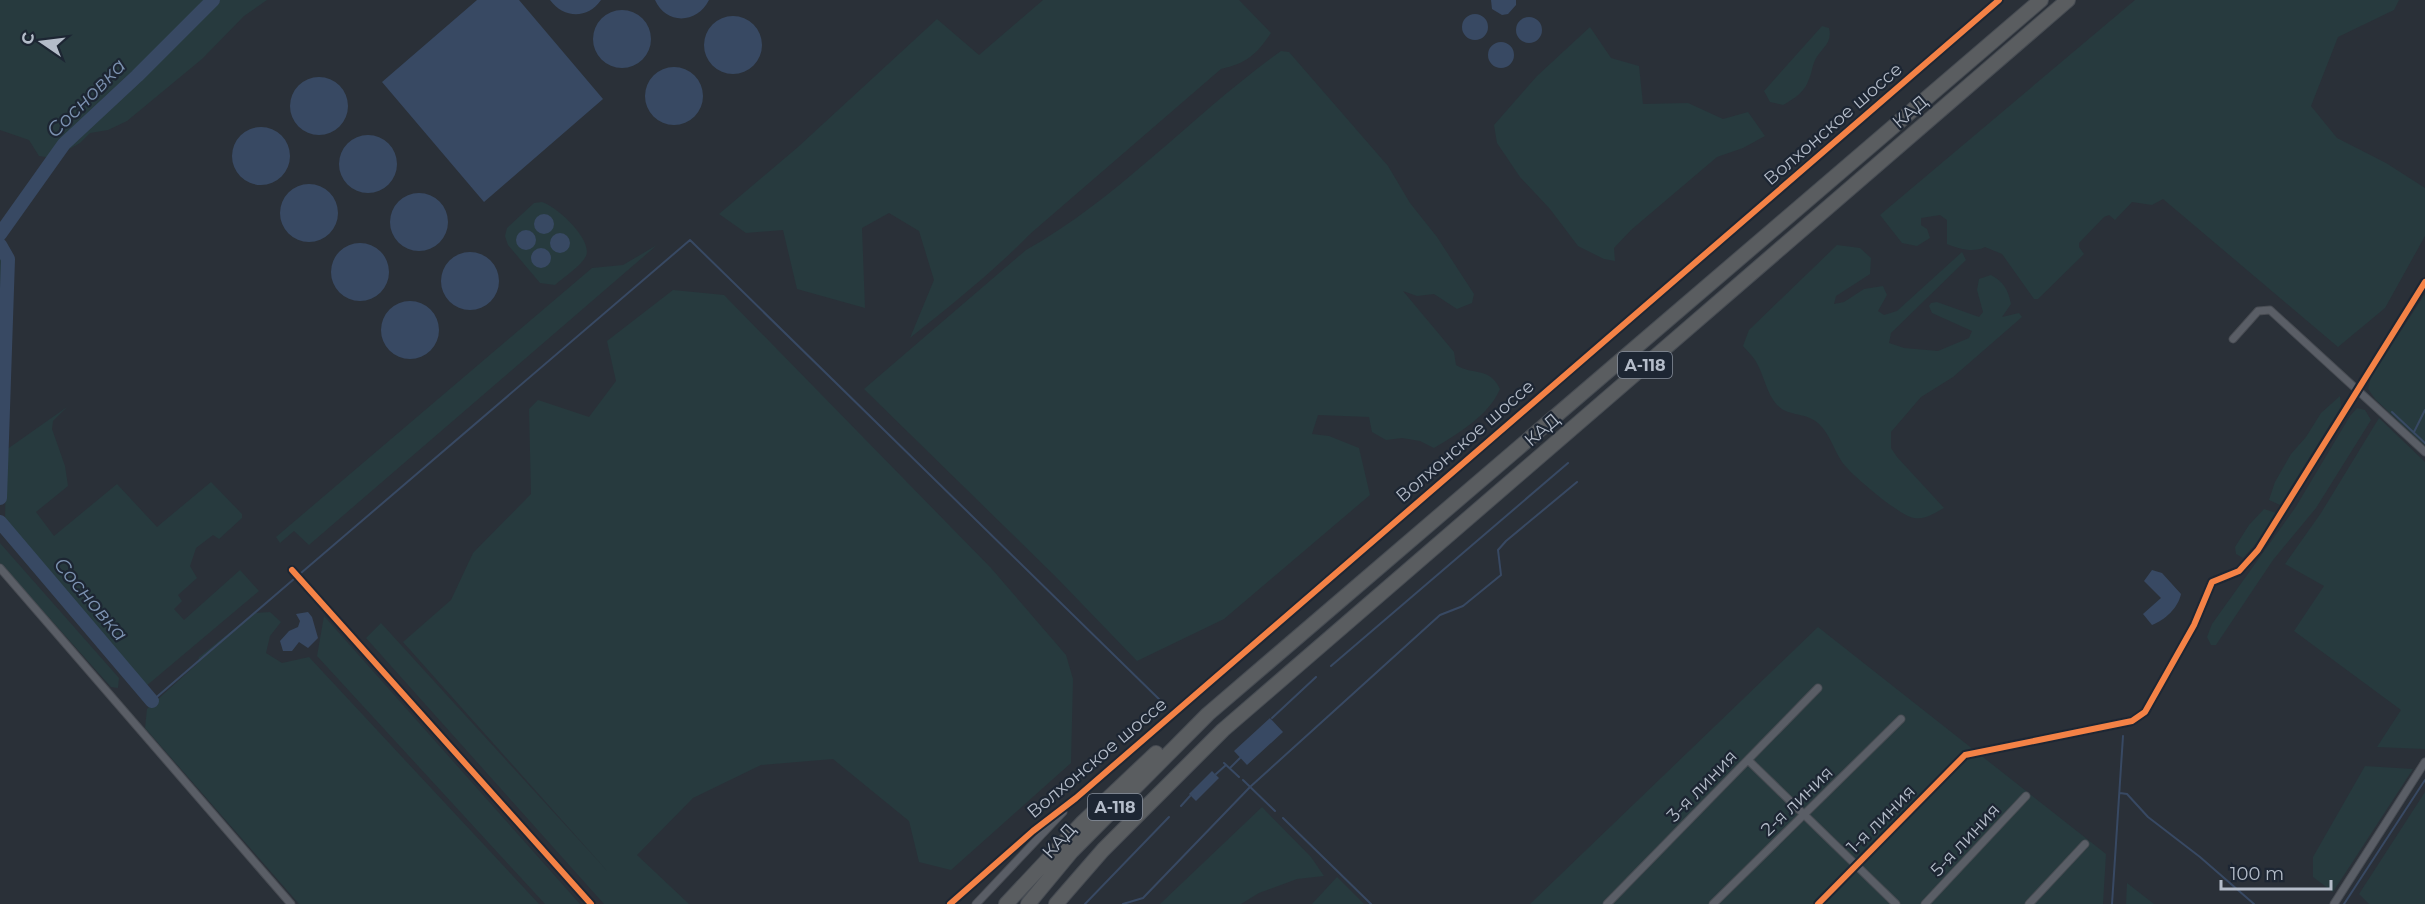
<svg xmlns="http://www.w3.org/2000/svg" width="2425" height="904" viewBox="0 0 2425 904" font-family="Montserrat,sans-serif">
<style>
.green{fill:#273a3e}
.water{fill:#384963}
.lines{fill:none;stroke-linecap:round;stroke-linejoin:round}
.stream{stroke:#384963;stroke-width:2}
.river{stroke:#384963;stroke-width:14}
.minor-casing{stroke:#484c53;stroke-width:9}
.motorway-casing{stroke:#474c53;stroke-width:16}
.minor{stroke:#5a5e66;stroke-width:7}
.motorway{stroke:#5a5d60;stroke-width:14}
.cycleway-casing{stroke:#1d2633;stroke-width:10}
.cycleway{stroke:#f48246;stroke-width:6}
.labels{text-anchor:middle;stroke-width:4.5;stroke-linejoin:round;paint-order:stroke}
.shield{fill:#1d2633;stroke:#878f9c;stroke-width:1.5}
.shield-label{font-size:16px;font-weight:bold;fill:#b4bcc9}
.street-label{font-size:18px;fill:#b4bcc9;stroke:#1d2633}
.water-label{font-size:20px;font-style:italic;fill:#7c92b1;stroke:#1d2633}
</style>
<rect width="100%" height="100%" fill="#2a3038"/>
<path class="green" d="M0,0h267l-23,16 -42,43 -75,62 -19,9 -18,3 -10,10 -27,15 -14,-2 -10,-16 -29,-10z
M1043,0h196l32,33c-15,22 -24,30 -50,36l-191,165c-37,38 -79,71 -120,104l24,-58 -15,-49 -30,-18 -27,15 3,80 -68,-19 -14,-59 -37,3 -27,-19 79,-67 139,-128 42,36z
M2135,0h264l-5,10 -56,27 -27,69 26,32 49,25 39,25v48l-40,72 -47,39 -175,-148 -11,6 -20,-3 -17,18 -6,-5 -5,2 -25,26v4l5,7 -46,45h-4l-32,-45 -17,-7c-11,6 -26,2 -38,-3v-24l-7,-5 -19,3v7l6,4 3,9 -13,8 -15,-3 -22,-28z
M1822,26l7,2c4,16 -8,20 -14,32 -3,6 -3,13 -6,19 -4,13 -14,19 -26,26l-13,-3 -6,-11z
M1590,27l21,31 28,8 4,38 45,-1 35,16 25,-7 17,24 -22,12 -26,9 -86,73 -17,18 1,13 -11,-2 -26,-13 -28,-37 -30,-32 -23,-34 -3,-18 43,-49z
M1281,51l8,1 99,114 22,37 27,34 37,57 -2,9 -15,6 -23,-15 -17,2 -14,-5 51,61 2,13c17,11 33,1 44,24 -11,26 -42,45 -66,59l-14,-7 -18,-3 -16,2 -14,-8 -3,-15 -51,-2 -6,19 17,2 30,12 11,47 -146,124 -87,42 -81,-84 -192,-188 162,-139c92,-51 168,-137 255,-199z
M542,202c14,4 51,37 44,54 -5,10 -22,21 -31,29l-15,-2 -32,-38 -3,-9 2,-8 27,-25z
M657,245l-348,300 -15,-14 -14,12 -4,-6 316,-269 31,-3z
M1837,245l23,3 11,10 -1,16 -34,22 -2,8 10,-2 20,-13 19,-3 4,9 -9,16 6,4 13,-4 65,-59 4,8 -75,73 -2,10 15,5 34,3 31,-13 3,-7 -40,-18 -3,-7 2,-3 6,-1 42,15 4,-5 -6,-22 2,-11 12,-4c13,7 17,15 20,29l-9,13 17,-4 3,4 -69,60 -32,20 -30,35v16l6,9 47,51c-10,5 -18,12 -30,10 -13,-1 -64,-44 -72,-56 -8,-12 -12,-28 -24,-39 -12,-11 -29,-6 -41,-18 -11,-12 -13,-31 -22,-45 -3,-5 -8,-9 -12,-14l6,-16z
M3,248l-3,114v-112z
M673,290l51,5 267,273 75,87 7,24 -2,84 -120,107 -32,-8 -10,-41 -76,-62 -72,6 -68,33 -56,57 52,49h-85l-238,-266 15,-15 229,251 -207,-232 48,-42 22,-47 58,-59 -2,-85 9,-9 51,17 27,-36 -9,-40z
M2425,294v152l-50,-47 -7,-10 3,-12z
M2340,396l1,11 -61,98 -11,-5 6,-18 16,-28 15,-17 15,-24z
M67,407l-14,14 -1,8 13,37 3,20 -32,26 18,24 63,-52 40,43 54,-45 31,32v4l-23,21 -6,-4 -17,13 -6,18 7,12 -19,17 4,6 -8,8 10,11 56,-50 19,21 -114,96 -140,-163 1,-74z
M2357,408l8,2 6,10 -55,88 -43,52 -57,85h-5l-4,-8 5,-13 83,-116 55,-92z
M2379,418l46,44v287l-48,-2 24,-37 -107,-79 30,-45 -39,-22 36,-51z
M2264,509l12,4 -14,24 -19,21 -7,-4 -1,-7 14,-22z
M0,543l119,135 -1,10 -7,-1 -111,-124z
M270,612l11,10 -11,14 -4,17 16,10 27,-6 230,247h-240l-154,-176 2,-19 50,-45 2,-7 55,-44z
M324,616l256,288h-35l-228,-248z
M1818,627l288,227 -3,50h-573z
M2365,766l48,3 -80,123 -20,-15v-20z
M2425,792v112h-56l-10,-10z
M1262,807l49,50 13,19 -27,3 -38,14 -18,11h-81z
M1337,877l27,27h-52z
M2127,883l27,21h-28z"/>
<path class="water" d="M477,0h42l84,99 -119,103 -102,-120z
M550,0h51c-13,19 -37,19 -51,0z
M655,0h54c-12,24 -43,25 -54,0z
M1491,0h25v5l-8,9 -6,1 -10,-6z
M593 39a29 29 0 1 1 58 0a29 29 0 1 1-58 0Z
M1462 27a13 13 0 1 1 26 0a13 13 0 1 1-26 0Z
M704 45a29 29 0 1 1 58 0a29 29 0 1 1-58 0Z
M1516 30a13 13 0 1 1 26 0a13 13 0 1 1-26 0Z
M1488 55a13 13 0 1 1 26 0a13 13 0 1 1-26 0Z
M645 96a29 29 0 1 1 58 0a29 29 0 1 1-58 0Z
M290 106a29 29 0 1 1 58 0a29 29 0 1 1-58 0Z
M232 156a29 29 0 1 1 58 0a29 29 0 1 1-58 0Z
M339 164a29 29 0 1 1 58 0a29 29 0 1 1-58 0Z
M280 213a29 29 0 1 1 58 0a29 29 0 1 1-58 0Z
M390 222a29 29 0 1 1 58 0a29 29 0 1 1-58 0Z
M534 224a10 10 0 1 1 20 0a10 10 0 1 1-20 0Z
M516 240a10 10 0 1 1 20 0a10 10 0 1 1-20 0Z
M550 243a10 10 0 1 1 20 0a10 10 0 1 1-20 0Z
M331 272a29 29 0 1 1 58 0a29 29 0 1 1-58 0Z
M531 258a10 10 0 1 1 20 0a10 10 0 1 1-20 0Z
M441 281a29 29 0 1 1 58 0a29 29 0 1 1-58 0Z
M381 330a29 29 0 1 1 58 0a29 29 0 1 1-58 0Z
M2152,570l10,3 19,21c-3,14 -16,26 -29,31l-9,-11 18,-16 -17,-17z
M308,612l4,5 6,21 -10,10 -9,-6 -7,9h-9l-3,-10 9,-10 9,-4 2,-6 -4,-7z
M1270,718l13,14 -36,33 -13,-14z
M1212,771l7,7 -23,23 -7,-7z"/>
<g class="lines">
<path class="stream" d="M2392,412l33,31
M2414,432l11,-22
M301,573l389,-333 473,463
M1331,666l237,-203
M152,701l142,-122
M1272,718l44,-41
M1224,763l15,14
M1230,768l10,-10
M1216,774l10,-9
M1243,780l32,31
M2120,793l7,1 21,23 52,40 54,47
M1181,806l9,-10
M1283,818l88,86
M1085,904l84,-87
M1123,904l20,-6 107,-111 190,-172 23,-9 38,-31 -3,-25 8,-9 71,-59
M2112,904l11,-168
M2344,904l81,-124"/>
<path class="river" d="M0,234l64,-90 73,-68 76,-76
M0,245l8,14 -8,239
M0,522l152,179"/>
<g class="minor-casing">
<path id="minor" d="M2233,339l25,-28 12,-1 155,142
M0,568l291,336
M292,570l299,334
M1748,760l148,144
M950,904l83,-73 43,-33 923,-798
M976,904l87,-92
M1607,904l211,-216
M1713,904l188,-185
M1818,904l147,-149 167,-34 13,-9 49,-87 18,-43 27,-11 19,-21 167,-268
M1925,904l101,-108
M2029,904l56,-60
M2334,904l91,-142"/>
</g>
<g class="motorway-casing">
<path id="motorway" d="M1006,904l77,-82 73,-69
M1028,904l44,-53 136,-137 833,-714
M1056,904l47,-54 120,-120 845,-730"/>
</g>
<use href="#minor" class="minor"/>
<use href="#motorway" class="motorway"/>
<g class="cycleway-casing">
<path id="cycleway" d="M292,570l299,334
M950,904l83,-73 43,-33 923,-798
M1818,904l147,-149 167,-34 13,-9 49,-87 18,-43 27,-11 19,-21 167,-268"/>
</g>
<use href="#cycleway" class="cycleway"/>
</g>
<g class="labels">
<g class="shield">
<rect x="1618" y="352" width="54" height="26" rx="4.5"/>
<rect x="1088" y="794" width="54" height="26" rx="4.5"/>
</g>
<g class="shield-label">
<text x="1645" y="371">А-118</text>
<text x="1115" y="813">А-118</text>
</g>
<g class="street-label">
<text transform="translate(1910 112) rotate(-41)" y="6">КАД</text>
<text transform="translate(1833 124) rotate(-41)" y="6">Волхонское шоссе</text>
<text transform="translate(1542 430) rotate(-41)" y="6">КАД</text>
<text transform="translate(1465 441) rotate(-41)" y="6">Волхонское шоссе</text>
<text transform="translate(1097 758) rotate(-40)" y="6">Волхонское шоссе</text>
<text transform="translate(1702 786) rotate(-46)" y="6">3-я линия</text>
<text transform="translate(1797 801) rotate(-44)" y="6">2-я линия</text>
<text transform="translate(1881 819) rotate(-45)" y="6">1-я линия</text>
<text transform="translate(1965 840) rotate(-47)" y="6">5-я линия</text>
<text transform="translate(1059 841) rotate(-48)" y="6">КАД</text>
</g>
<g class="water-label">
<text transform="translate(86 98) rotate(-45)" y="7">Сосновка</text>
<text transform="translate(91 599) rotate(50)" y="7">Сосновка</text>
</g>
</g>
<g transform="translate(42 42) rotate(284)" stroke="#1d2633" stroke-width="4.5" paint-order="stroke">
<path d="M0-4.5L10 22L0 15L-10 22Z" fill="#b4bcc9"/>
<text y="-9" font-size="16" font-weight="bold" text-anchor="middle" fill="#b4bcc9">С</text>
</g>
<path d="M2221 880v9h110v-9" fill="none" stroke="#b4bcc9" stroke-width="3"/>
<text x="2230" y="880" font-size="18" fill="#b4bcc9" stroke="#1d2633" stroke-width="4.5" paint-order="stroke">100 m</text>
</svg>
